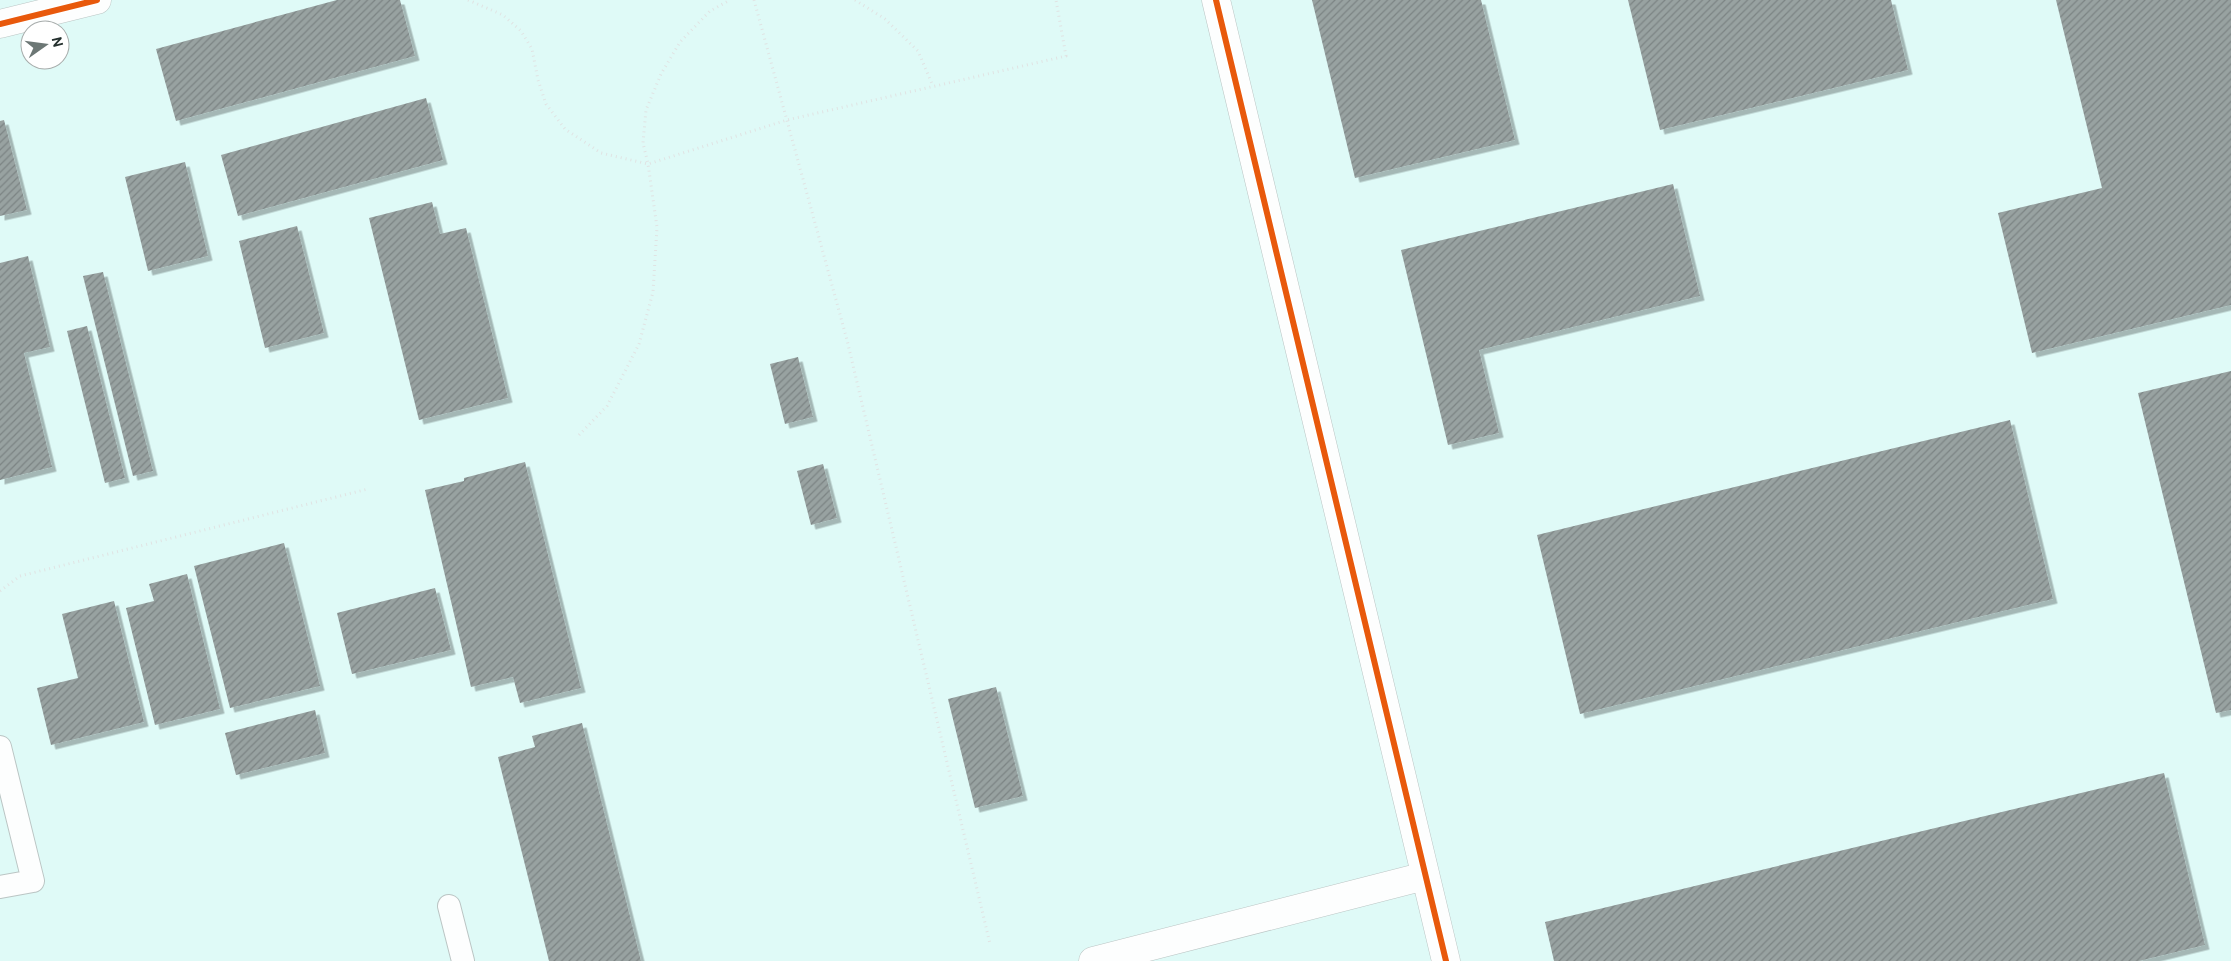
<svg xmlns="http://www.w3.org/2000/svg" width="2231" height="961" viewBox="0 0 2231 961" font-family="Overpass,sans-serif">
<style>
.built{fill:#dffaf7;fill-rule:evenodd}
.building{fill:url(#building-hatch);filter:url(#shadow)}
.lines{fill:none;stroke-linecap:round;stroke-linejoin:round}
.lane-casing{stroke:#bbc5c4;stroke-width:24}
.street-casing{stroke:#bbc5c4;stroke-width:29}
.path{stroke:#e0e3e3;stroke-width:3;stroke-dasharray:1 4;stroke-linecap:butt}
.lane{stroke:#fdfefe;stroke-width:22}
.street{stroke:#fdfefe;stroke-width:28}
.cycleway-casing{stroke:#fff;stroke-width:9}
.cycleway{stroke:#e8590c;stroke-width:6}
</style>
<defs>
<pattern id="building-hatch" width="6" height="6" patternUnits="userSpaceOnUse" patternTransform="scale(1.25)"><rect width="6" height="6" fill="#98a2a1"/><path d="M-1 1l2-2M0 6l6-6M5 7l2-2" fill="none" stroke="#7c8484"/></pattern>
<filter id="shadow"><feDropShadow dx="4.5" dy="4.5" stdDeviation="0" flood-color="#0004"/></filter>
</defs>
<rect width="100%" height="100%" fill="#f1fbfa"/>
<path class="built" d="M0,0h2231v961h-2231zM30,30h30v30h-30z"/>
<path class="building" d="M337,0h63l15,56 -239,65 -20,-72z
M1312,0h169l34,140 -160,38z
M1628,0h263l17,70 -248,60z
M2056,0h175v305l-199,48 -34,-140 104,-25z
M426,98l17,62 -205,56 -17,-61z
M4,120l23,90 -27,6v-95z
M185,162l23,94 -60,15 -23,-94z
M1673,184l27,112 -221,54 20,83 -51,12 -47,-195z
M432,202l8,32 26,-6 42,170 -89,22 -50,-202z
M297,226l27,107 -59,15 -26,-107z
M28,256l22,91 -26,6 28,114 -52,13v-217z
M103,272l50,199 -20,5 -50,-200z
M87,326l38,152 -20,5 -38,-152z
M798,357l15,60 -28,7 -15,-60z
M2231,371v339l-15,3 -78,-320z
M2010,420l43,179 -473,115 -43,-179z
M525,462l56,226 -61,15 -7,-26 -42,10 -46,-197 39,-9v-3z
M823,464l14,54 -26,7 -14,-54z
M284,543l36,143 -90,22 -36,-142z
M187,574l33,135 -65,16 -29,-117 28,-7 -5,-17z
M435,588l16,62 -99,24 -15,-61z
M114,601l30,121 -93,23 -14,-57 41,-10 -16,-64z
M996,687l27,109 -48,12 -27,-109z
M315,710l10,43 -89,22 -11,-42z
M582,723l59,238h-92l-51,-204 37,-10 -3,-11z
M2164,773l41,172 -66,16h-585l-9,-39z"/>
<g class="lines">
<g class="lane-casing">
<path id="lane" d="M0,747l33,134 -33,6
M449,906l14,55"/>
</g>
<g class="street-casing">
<path id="street" d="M1216,0l230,961
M0,24l97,-24
M1093,961l332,-85"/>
</g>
<path class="path" d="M468,0l35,15 18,16 11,18 6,31 8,24 19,25 36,24 47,11 139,-44 279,-64 -10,-56
M754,0l93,340 143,604
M855,0l30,19 33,32 15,35
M579,435l28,-29 32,-62 14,-52 4,-65 -9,-63 -5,-21 3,-33 15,-36 19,-32 30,-31 20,-11
M0,591l20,-15 348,-87"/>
<use href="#lane" class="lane"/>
<use href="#street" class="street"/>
<g class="cycleway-casing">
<path id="cycleway" d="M1216,0l230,961
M0,24l97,-24"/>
</g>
<use href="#cycleway" class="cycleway"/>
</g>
<g transform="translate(45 45) rotate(76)"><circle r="24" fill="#ffffff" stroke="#a7acab"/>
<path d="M0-4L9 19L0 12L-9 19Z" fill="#6c7775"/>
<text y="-8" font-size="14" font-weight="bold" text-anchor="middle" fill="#24302e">N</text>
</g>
</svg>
